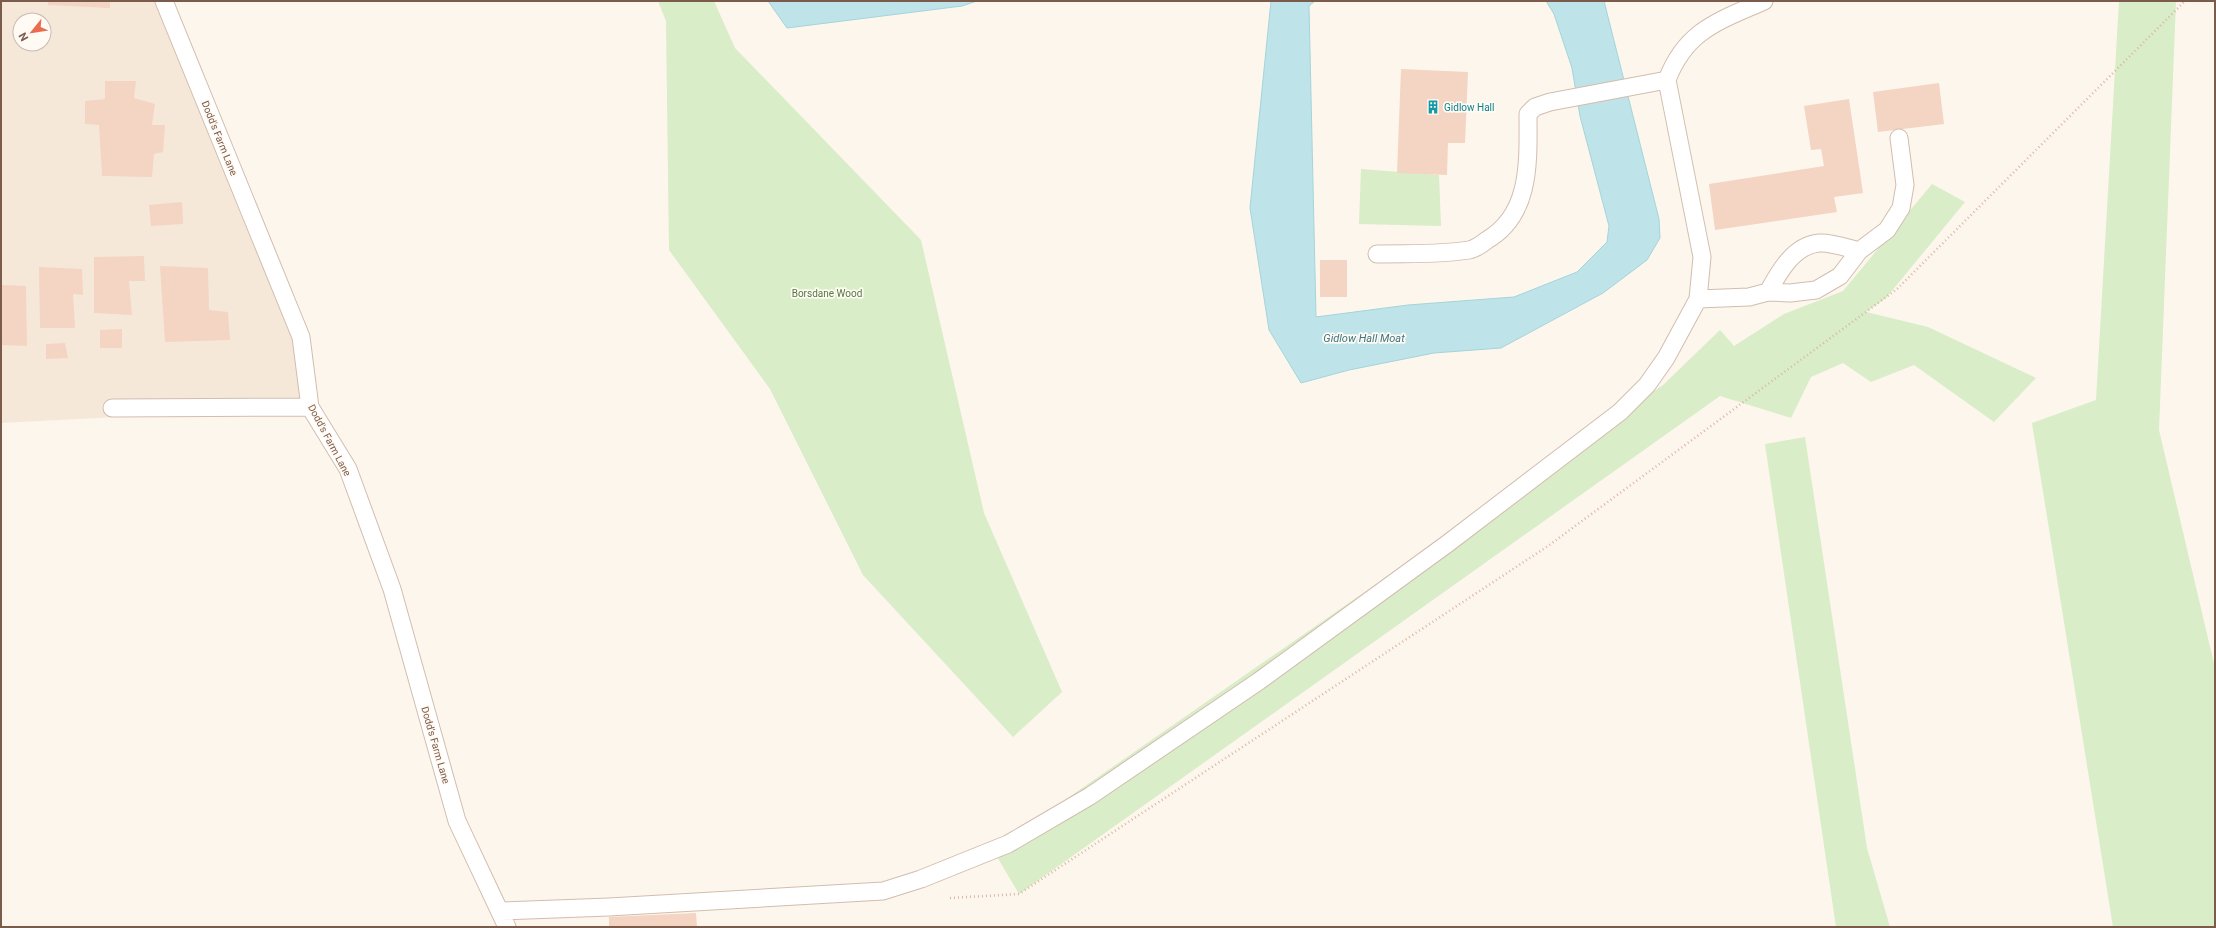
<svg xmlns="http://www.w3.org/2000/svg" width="2216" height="928" viewBox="0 0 2216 928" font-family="Roboto,sans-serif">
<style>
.residential{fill:#f6e8d9;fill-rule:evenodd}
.green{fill:#d8edc8}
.water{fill:#bee4e9;stroke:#a4d4db}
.building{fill:#f4d4c2}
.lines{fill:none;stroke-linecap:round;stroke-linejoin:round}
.service-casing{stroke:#d2bdaf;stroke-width:19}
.path{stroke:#dab7a4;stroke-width:2.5;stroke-dasharray:1 3;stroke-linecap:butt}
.service{stroke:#fff;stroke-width:17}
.labels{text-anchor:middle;stroke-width:3.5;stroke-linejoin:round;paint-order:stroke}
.culture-label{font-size:10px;fill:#0d838f;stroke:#fffaf3;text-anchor:start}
.street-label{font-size:10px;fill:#7b5b4c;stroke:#fffaf3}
.park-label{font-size:10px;fill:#537a41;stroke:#fffaf3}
.water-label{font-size:11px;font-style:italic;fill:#3e7680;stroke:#fffaf3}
</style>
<rect width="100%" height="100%" fill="#fdf6ec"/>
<path class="residential" d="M1,1h163l137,336 9,70 -309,16zM20,20h24v24h-24z"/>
<path class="green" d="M658,1h56l21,47 186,192 63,273 78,179 -49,45 -150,-162 -93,-186 -101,-139 -3,-229z
M2119,1h57l-17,429 56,238v259h-102l-81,-504 64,-23z
M1361,169l78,6 2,51 -82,-2z
M1932,184l33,18 -79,96 -20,14 62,15 108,51 -42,44 -80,-57 -43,17 -28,-19 -32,14 -20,41 -71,-22 -701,498 -26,-44 670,-465 57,-55 14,16 50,-32 59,-23z
M1805,437l62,411 23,79h-54l-71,-483z"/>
<path class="water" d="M768,1h209l-15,5 -175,22z
M1271,1h44l-6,5 7,311 92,-12 106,-8 63,-25 30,-30 2,-16 -29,-110 -8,-48 -18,-54 -8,-13h58l55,218 1,19 -13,22 -44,33 -102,55 -67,5 -85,17 -48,13 -32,-53 -19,-122z"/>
<path class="building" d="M48,1h62v7l-62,-3z
M1401,69l67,3 -3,71h-17l-1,32 -50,-2z
M105,81h31l-2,17 21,6 -3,21h13l-2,27 -9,2 -2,23 -50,-1 -3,-51 -14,-1v-23l20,-2z
M1939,83l5,41 -66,8 -5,-40z
M1849,99l14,94 -29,4 3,15 -122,18 -6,-46 115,-18 -3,-17 -10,1 -7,-44z
M182,202l1,22 -32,2 -2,-21z
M144,256l1,25h-16l3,34 -38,-2v-56z
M1320,260h27v37h-27z
M160,266l48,2 1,42 19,2 2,28 -65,2z
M39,267l43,2 1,26 -10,-1 2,34h-35z
M1,285l25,1 1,60 -26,-1z
M122,329v19h-22v-18z
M65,343l3,15 -22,1v-15z
M696,913l1,14h-88v-10z"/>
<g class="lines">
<g class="service-casing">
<path id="service" d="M164,1l137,336 9,70 38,62 44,120 65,232 50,106
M1377,254c30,-1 62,1 92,-4 6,-1 13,-6 18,-10 45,-26 41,-81 41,-126l7,-7 15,-5 117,-22
M1768,292c11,-20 26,-47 51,-49 12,-1 28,5 40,8
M1698,299l51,-2 19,-5 22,1 26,-3 24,-14 19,-25 28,-21 14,-22 4,-23 -6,-47
M112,408l198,-1
M500,911l109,-4 274,-16 38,-12 87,-35 82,-48 169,-115 188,-137 173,-132 27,-27 19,-27 32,-59 4,-42 -35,-177c19,-50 52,-59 97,-79"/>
</g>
<path class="path" d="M950,898l69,-4 529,-348 349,-257 288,-288"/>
<use href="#service" class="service"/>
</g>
<defs>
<g id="building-bare" transform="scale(1.08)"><path d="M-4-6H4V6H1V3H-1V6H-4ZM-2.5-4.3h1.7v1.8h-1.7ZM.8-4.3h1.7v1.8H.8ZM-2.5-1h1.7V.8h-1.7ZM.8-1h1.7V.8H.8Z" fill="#0f9aa8" stroke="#fffaf3" stroke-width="2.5" paint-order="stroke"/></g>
</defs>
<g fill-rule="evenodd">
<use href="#building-bare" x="1433" y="107"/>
</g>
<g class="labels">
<g class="culture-label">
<text x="1444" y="111">Gidlow Hall</text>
</g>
<g class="street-label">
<text transform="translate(220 138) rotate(68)" y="4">Dodd's Farm Lane</text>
<text transform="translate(330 440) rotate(62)" y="4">Dodd's Farm Lane</text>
<text transform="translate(436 745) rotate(74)" y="4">Dodd's Farm Lane</text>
</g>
<g class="park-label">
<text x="827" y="297">Borsdane Wood</text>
</g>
<g class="water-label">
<text x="1364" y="342">Gidlow Hall Moat</text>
</g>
</g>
<rect width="2216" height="928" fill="none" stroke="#7b5b4c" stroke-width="4"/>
<g transform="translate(32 32) rotate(240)"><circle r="19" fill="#fffaf3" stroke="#cabab0"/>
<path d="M0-3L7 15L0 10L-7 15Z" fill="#ea6c4e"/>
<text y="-6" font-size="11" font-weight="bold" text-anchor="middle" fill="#7b5b4c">N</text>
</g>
</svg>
